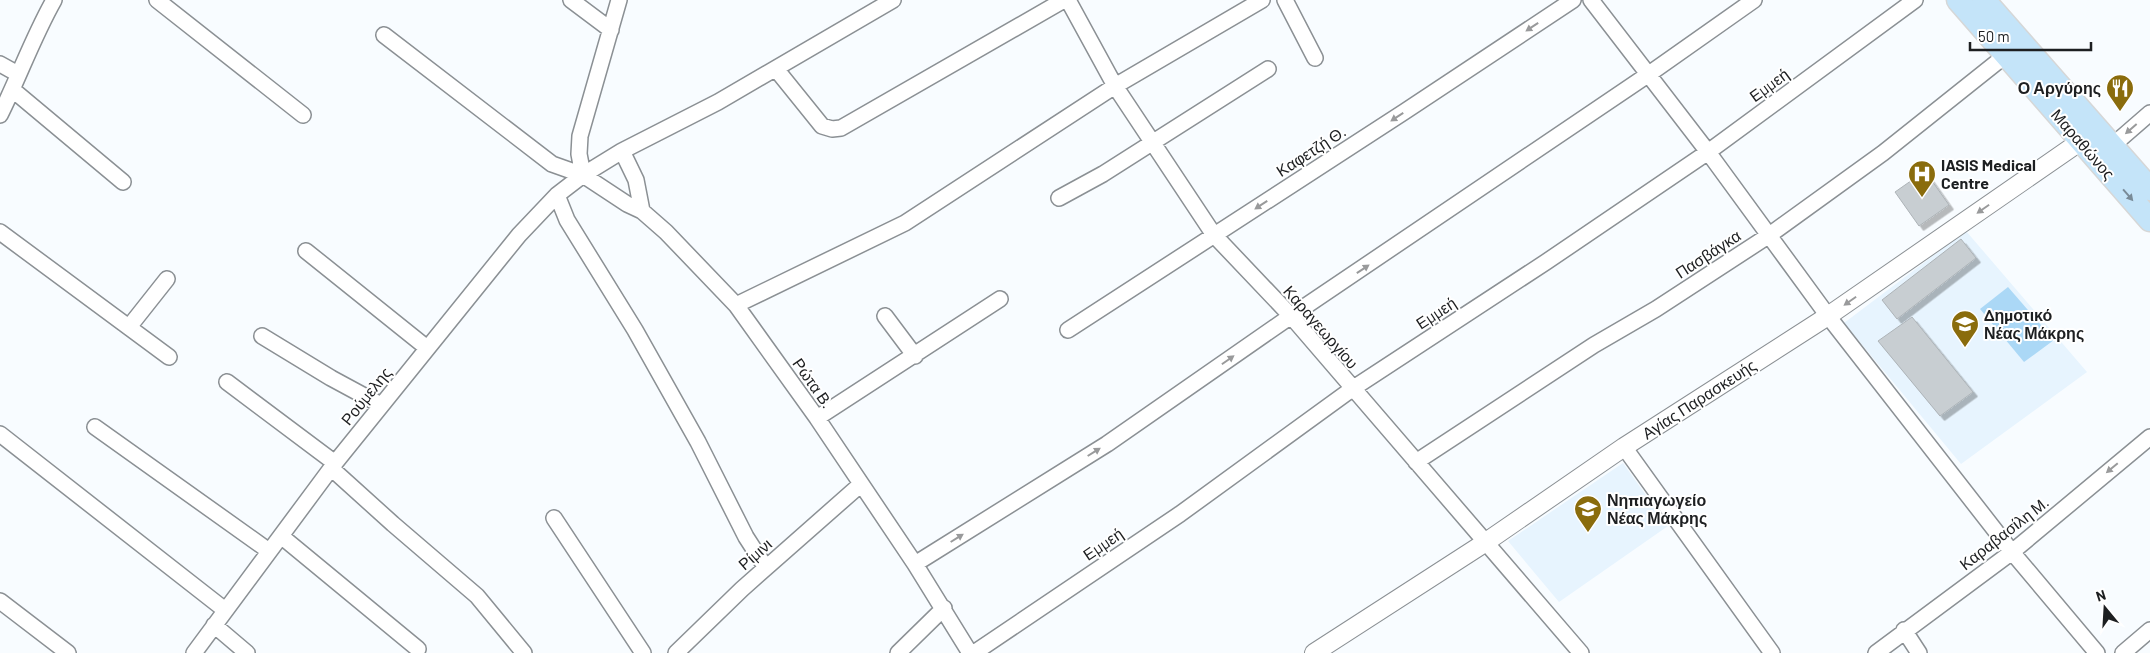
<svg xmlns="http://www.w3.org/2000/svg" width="2150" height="653" viewBox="0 0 2150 653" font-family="Barlow,sans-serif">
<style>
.built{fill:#e7f4fe}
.green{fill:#abd8f6}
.building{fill:#c8ced2;stroke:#adb3b7;filter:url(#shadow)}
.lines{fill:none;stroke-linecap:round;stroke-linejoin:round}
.minor-casing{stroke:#8b9094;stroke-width:18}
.tertiary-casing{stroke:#8b9094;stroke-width:20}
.primary-casing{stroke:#d6d7d7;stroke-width:25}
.minor{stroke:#fff;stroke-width:15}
.tertiary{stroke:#fff;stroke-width:18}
.primary{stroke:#c4e4f9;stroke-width:22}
.oneway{fill:#999a9b}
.oneway2{fill:#798b98}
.labels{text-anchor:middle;stroke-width:4;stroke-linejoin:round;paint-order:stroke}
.street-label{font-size:16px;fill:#1d1f21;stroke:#fff}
.poi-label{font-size:16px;font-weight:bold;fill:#1d1f21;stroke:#fff;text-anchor:start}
</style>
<defs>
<filter id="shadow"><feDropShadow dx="4.5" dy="4.5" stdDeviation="0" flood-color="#0004"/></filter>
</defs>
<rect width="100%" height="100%" fill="#f8fcff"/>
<path class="built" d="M1966,231l121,141 -126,92 -117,-141z
M1623,463l45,63 -109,76 -51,-61z"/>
<path class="green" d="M2008,287l46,53 -30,22 -44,-53z"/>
<path class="building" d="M1925,171l24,34 -30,21 -24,-34z
M1961,239l15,19 -79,61 -15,-19z
M1912,317l61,75 -33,24 -62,-75z"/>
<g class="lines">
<g class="minor-casing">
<path id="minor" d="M157,0l146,115
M571,0l40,30
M1068,0l47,86 99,149 77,81 290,337
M1285,0l30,58
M1591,0l117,152 120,164 184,236 85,101
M384,35l168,129 31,11 44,29 15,7 24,21 70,73 81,113 98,146 55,89
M0,64l18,10
M776,69l46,57 10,3 9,-1 223,-128
M13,90l110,92
M0,115c19,-38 33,-78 54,-115
M2112,146l38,-33
M622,151l14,29 6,31
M583,175l-4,-21 1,-18 39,-136
M557,195l10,25 68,110 63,112 48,95 20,31
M1059,198l44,-24 165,-105
M0,232l169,125
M306,251l121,97
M736,305l169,-82 210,-137 147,-86
M885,316l30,40
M129,327l38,-48
M1068,330l336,-218 169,-112
M262,336l69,42 50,27
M227,382l108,81
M817,418l183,-119
M95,427l174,124
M0,434l225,176
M1624,447l148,206
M1416,462l178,-117 62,-36 112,-73 115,-83 123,-98
M331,468l62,56 84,72 47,57
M554,518l89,135
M281,536l137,113
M915,564l192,-120 184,-128 358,-242 105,-74
M0,601l68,52
M214,625l33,28
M1904,630l15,23
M194,653l141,-190 184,-228 38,-40 26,-20 39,-24 96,-49 175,-102
M676,653l66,-64 118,-104
M898,653l46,-45
M974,653l206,-139 172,-125 194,-127 162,-110 207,-152
M1876,653l136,-101 138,-115
M2123,653l27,-23"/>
</g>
<g class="tertiary-casing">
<path id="tertiary" d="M1314,653l172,-111 138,-95 204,-131 263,-182"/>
</g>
<g class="primary-casing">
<path id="primary" d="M1958,0l192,220
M1984,0l166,189"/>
</g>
<use href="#minor" class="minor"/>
<use href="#tertiary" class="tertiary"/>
<use href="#primary" class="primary"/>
</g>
<defs><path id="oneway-solid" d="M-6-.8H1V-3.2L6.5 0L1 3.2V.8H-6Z" transform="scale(1.25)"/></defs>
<g class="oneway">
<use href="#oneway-solid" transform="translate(1532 27) rotate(146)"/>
<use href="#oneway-solid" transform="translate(1397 117) rotate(147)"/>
<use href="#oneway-solid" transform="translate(2131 129) rotate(139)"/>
<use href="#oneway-solid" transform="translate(1261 205) rotate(147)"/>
<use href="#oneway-solid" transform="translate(1983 209) rotate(145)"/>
<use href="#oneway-solid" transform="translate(1363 269) rotate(-34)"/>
<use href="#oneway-solid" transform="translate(1850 301) rotate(145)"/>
<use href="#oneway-solid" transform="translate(1228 360) rotate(-35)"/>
<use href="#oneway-solid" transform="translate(1094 452) rotate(-32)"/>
<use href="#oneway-solid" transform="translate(2112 468) rotate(140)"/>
<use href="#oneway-solid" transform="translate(957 538) rotate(-32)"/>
</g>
<use class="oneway2" href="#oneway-solid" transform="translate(2128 195) rotate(49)"/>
<defs>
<g id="restaurant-pin" transform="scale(1.4375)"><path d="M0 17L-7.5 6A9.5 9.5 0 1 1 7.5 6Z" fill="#8a6c0c" stroke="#fff"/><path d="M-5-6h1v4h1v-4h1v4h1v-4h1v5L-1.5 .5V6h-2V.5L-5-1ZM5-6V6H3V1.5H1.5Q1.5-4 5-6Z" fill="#fff"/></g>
<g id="hospital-pin" transform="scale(1.4375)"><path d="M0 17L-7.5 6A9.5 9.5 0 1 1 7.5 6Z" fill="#8a6c0c" stroke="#fff"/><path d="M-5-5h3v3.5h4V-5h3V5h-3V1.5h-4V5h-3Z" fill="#fff"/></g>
<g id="school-pin" transform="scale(1.4375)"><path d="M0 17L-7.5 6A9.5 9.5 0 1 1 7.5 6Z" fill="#8a6c0c" stroke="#fff"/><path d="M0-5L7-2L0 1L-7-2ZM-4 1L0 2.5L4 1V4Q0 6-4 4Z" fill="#fff"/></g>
</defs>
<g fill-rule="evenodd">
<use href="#restaurant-pin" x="2120" y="88"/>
<use href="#hospital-pin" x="1922" y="174"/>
<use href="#school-pin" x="1965" y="324"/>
<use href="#school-pin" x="1588" y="509"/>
</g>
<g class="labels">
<g class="street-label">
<text transform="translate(1769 85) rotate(-36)" y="6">Εμμεή</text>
<text transform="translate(2083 144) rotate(49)" y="6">Μαραθώνος</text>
<text transform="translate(1311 151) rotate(-33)" y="6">Καφετζή Θ.</text>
<text transform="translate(1708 254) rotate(-33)" y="6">Πασβάγκα</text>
<text transform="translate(1436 313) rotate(-33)" y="6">Εμμεή</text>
<text transform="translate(1321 327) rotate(49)" y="6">Καραγεωργίου</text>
<text transform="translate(813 383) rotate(55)" y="6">Ρώτα Β.</text>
<text transform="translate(366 396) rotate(-51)" y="6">Ρούμελης</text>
<text transform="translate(1699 399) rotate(-33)" y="6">Αγίας Παρασκευής</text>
<text transform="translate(2004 533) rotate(-38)" y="6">Καραβασίλη Μ.</text>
<text transform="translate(1103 544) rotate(-34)" y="6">Εμμεή</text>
<text transform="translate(755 554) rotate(-41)" y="6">Ρίμινι</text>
</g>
<g class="poi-label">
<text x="2101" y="94" text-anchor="end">Ο Αργύρης</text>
<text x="1941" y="171">IASIS Medical<tspan x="1941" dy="18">Centre</tspan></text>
<text x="1984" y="321">Δημοτικό<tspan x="1984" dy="18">Νέας Μάκρης</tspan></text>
<text x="1607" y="506">Νηπιαγωγείο<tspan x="1607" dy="18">Νέας Μάκρης</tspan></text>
</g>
</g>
<g transform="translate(2105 608) rotate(342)" stroke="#ffffff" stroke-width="4" paint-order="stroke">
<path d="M0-4L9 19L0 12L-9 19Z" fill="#1d1f21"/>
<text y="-8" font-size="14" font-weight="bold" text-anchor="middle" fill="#1d1f21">N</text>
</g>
<path d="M1970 42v8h121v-8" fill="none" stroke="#1d1f21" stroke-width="2.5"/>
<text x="1978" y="42" font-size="15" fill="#1d1f21" stroke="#ffffff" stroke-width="4" paint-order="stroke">50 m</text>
</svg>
